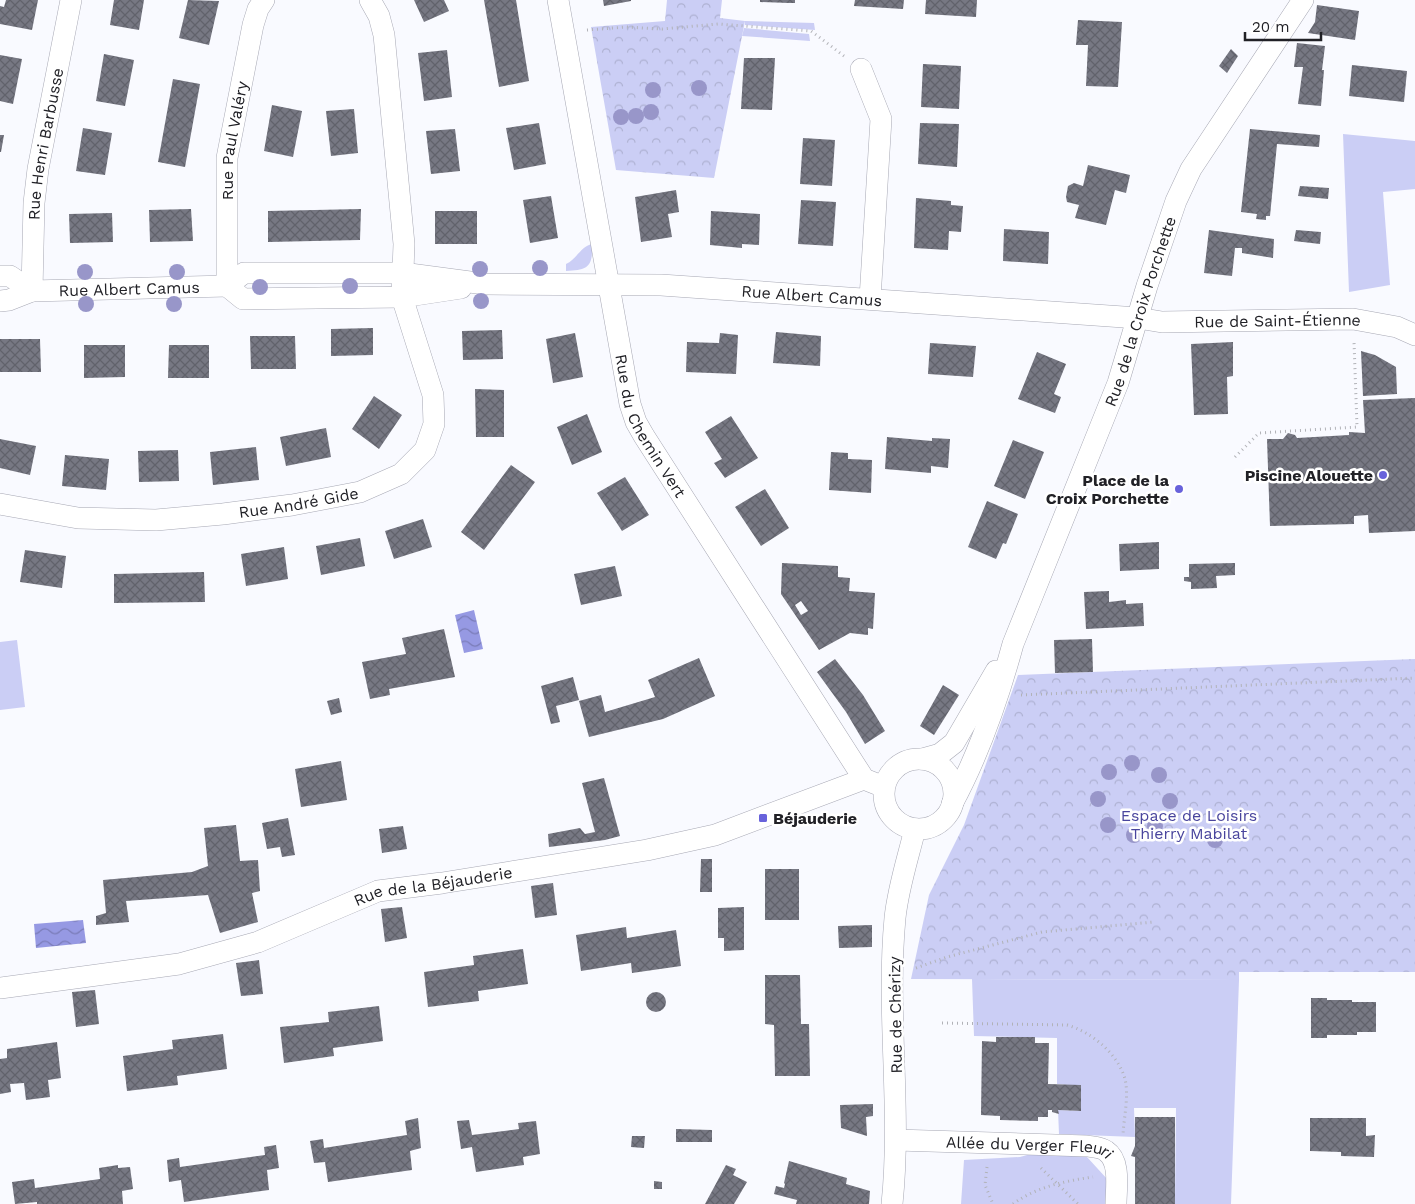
<svg xmlns="http://www.w3.org/2000/svg" width="1415" height="1204" viewBox="0 0 1415 1204" font-family="'Work Sans',sans-serif">
<style>
.green{fill:#cbcef5}
.park{fill:url(#park-crowns)}
.water{fill:url(#water-waves)}
.building{fill:url(#building-cross-hatch);fill-rule:evenodd}
.lines{fill:none;stroke-linecap:round;stroke-linejoin:round}
.street-casing{stroke:#a7a8b4;stroke-width:22}
.path{stroke:#b1b2b7;stroke-width:3;stroke-dasharray:1 4;stroke-linecap:butt}
.street{stroke:#fff;stroke-width:21}
.tree{fill:#9896c9}
.poi-dot{fill:#6862db;stroke:#fff;stroke-width:2}
.labels{text-anchor:middle;stroke-width:5;stroke-linejoin:round;paint-order:stroke}
.street-label{font-size:16px;fill:#212126;stroke:#fff}
.poi-label{font-size:16px;font-weight:bold;fill:#212126;stroke:#fff;text-anchor:end}
.park-label{font-size:16px;fill:#49459d;stroke:#fff}
</style>
<defs>
<pattern id="park-crowns" width="20" height="18" patternUnits="userSpaceOnUse" patternTransform="scale(1.25)"><rect width="20" height="18" fill="#cbcef5"/><path d="M2 6a3 3 0 1 1 6 0M12 15a3 3 0 1 1 6 0" fill="none" stroke="#aeb1d2"/></pattern>
<pattern id="water-waves" width="16" height="10" patternUnits="userSpaceOnUse" patternTransform="scale(1.25)"><rect width="16" height="10" fill="#9699e3"/><path d="M0 5q4-4 8 0t8 0" fill="none" stroke="#7a7cb8"/></pattern>
<pattern id="building-cross-hatch" width="8" height="8" patternUnits="userSpaceOnUse" patternTransform="scale(1.25)"><rect width="8" height="8" fill="#777883"/><path d="M0 0l8 8M0 8l8-8" fill="none" stroke="#61626b"/></pattern>
</defs>
<rect width="100%" height="100%" fill="#f9faff"/>
<path class="green" d="M745,21l69,2 1,7 -70,-5z
M744,28l65,6 1,7 -68,-5z
M1343,134l72,7v48l-32,3 7,93 -41,7z
M592,244c1,23 -4,26 -26,27v-7c10,-4 15,-18 26,-20z
M17,640l8,67 -25,3v-68z
M972,979l267,1 -8,224h-56l1,-96h-42l1,29 -76,-3 -1,-24 23,1v-25l-24,-2v-46l-83,-2z
M1038,1152l49,5 21,23v24h-147l3,-44 56,-3z"/>
<path class="park" d="M667,0h55l-2,18 25,3 -31,157 -98,-8 -25,-143 74,-6z
M1415,659v313h-176v8l-328,-1 18,-84 35,-70 54,-150z"/>
<path class="water" d="M474,610l9,39 -19,4 -9,-38z
M83,920l3,23 -50,5 -2,-24z"/>
<path class="building" d="M6,0h32l-6,30 -32,-6v-18l4,1z
M114,0h30l-5,30 -29,-5z
M188,0l31,1 -10,44 -30,-7z
M414,0h30l5,11 -25,11z
M484,0h32l13,81 -30,6z
M603,0h28v1l-27,5z
M760,0h35v3h-6l-29,-1z
M855,0h49l-1,9 -49,-3z
M926,0h51l-1,17 -51,-3z
M1317,5l42,6 -4,29 -47,-7 7,-11z
M1078,20l44,2 -4,65 -32,-1 2,-41h-12z
M1297,43l28,3 -3,24h2l-3,36 -23,-2 5,-37h-9z
M1231,49l7,7 -11,17 -8,-7z
M447,50l5,47 -28,4 -6,-48z
M104,54l30,6 -9,46 -29,-5z
M0,55l22,4 -9,45 -13,-3z
M744,58h31l-3,52 -31,-1z
M923,64l38,2 -2,43 -38,-2z
M1352,65l55,6 -3,31 -55,-6z
M173,79l27,5 -15,83 -27,-5z
M272,105l30,6 -9,46 -29,-6z
M354,109l4,44 -27,3 -5,-45z
M539,123l7,41 -32,6 -8,-42z
M920,123l39,1 -2,43 -39,-3z
M83,128l29,5 -7,42 -29,-4z
M455,129l5,42 -29,3 -5,-43z
M1250,129l70,6 -1,12 -42,-3 -7,72h-4v4l-10,-1 1,-5 -16,-2z
M0,135h4l-3,17h-1z
M803,138l32,2 -3,46 -32,-2z
M1088,165l42,10 -4,18 -11,-3 -9,35 -31,-7 4,-13 -12,-3 -1,-5 2,-11 6,-3 9,3z
M1300,186l29,2 -1,11 -30,-3z
M676,190l3,22 -11,2 4,23 -31,5 -6,-45z
M551,196l7,42 -28,5 -7,-43z
M916,198l35,3v4l12,1 -2,26 -12,-1 -1,19 -34,-2z
M801,200l35,2 -3,44 -35,-2z
M191,209l2,32 -43,1 -1,-32z
M361,209l-1,31 -92,2v-31z
M435,211h42v33h-42z
M711,211l49,3 -1,31 -17,-1v4l-32,-3z
M112,213l1,29 -43,1 -1,-29z
M1004,229l45,3 -1,32 -45,-3z
M1209,230l65,9 -1,19 -31,-5v-5h-7l-3,28 -28,-3z
M1296,230l25,2 -1,12 -26,-3z
M373,328v27l-42,1v-27z
M502,330l1,29 -40,1 -1,-29z
M776,332l45,4 -1,30 -47,-3z
M575,333l8,44 -30,6 -7,-44z
M720,333l18,2 -2,39 -50,-2 1,-30 32,1z
M250,336h45l1,33h-45z
M0,339h40l1,33h-41z
M1233,342v34l-6,1 1,37 -34,1 -3,-71z
M930,343l46,3 -3,31 -45,-3z
M84,345h41v32l-41,1z
M169,345h40v33h-41z
M1361,351l14,4 21,12 1,27 -34,2z
M1037,352l29,12 -12,30 7,3 -6,16 -37,-14z
M475,389l29,1v47h-28z
M374,396l28,19 -23,34 -27,-20z
M1415,398v133l-46,2 -1,-18 -14,1v8l-84,2 -3,-87h16l5,-6 7,2 2,3 52,-3v-3l16,1 -2,-33z
M587,414l15,38 -30,13 -15,-38z
M731,416l27,42 -33,20 -11,-15 8,-4 -17,-27z
M326,428l5,29 -45,9 -6,-29z
M887,437l45,4v-3l18,1 -2,29 -17,-2v7l-46,-4z
M0,439l36,7 -6,29 -30,-7z
M1013,440l31,12 -19,47 -31,-13z
M256,447l3,33 -46,5 -3,-33z
M178,450l1,31 -40,1 -1,-31z
M831,452l17,1v6l24,1 -1,33 -42,-3z
M65,455l44,4 -3,31 -44,-4z
M511,465l24,17 -51,68 -23,-18z
M625,477l24,38 -27,16 -25,-38z
M765,489l24,39 -28,18 -26,-39z
M987,501l31,13 -12,30 -3,-1 -7,16 -28,-12z
M423,519l9,28 -38,12 -9,-28z
M360,538l5,28 -44,9 -5,-29z
M1159,542v27l-39,2 -1,-27z
M284,547l4,32 -42,7 -5,-32z
M25,550l41,6 -4,32 -42,-6z
M782,563l56,3v11l12,1 -1,13 26,2 -2,36 -5,-1v7l-18,-2 -31,17 -38,-56zM801,601l7,10 -7,4 -6,-10z
M1235,563v12l-19,1 1,12 -26,1v-7l-7,-1v-4h5v-13z
M615,566l7,30 -41,9 -7,-31z
M204,572l1,30 -91,1v-29z
M1109,591v11l17,-2v4l17,-1 1,23 -58,3 -2,-37z
M444,629l11,48 -66,12 1,6 -20,4 -8,-37 44,-8 -4,-16z
M1092,639l1,33 -38,1 -1,-33z
M699,658l16,38 -52,23 -74,18 -10,-36 22,-6 4,17 50,-15 -7,-17z
M835,659l28,36 22,36 -20,13 -19,-32 -29,-40z
M573,677l6,23 -23,6 4,16 -9,2 -10,-38z
M943,685l16,10 -25,40 -14,-9z
M339,698l3,14 -11,3 -4,-14z
M341,761l6,39 -46,7 -6,-38z
M604,778l16,58 -15,4 -56,7 -1,-13 32,-6 5,6 10,-2 -13,-49z
M288,818l7,37 -13,2 -2,-10 -13,2 -5,-26z
M236,825l4,36 18,-1 2,31 -8,2 6,29 -38,11 -12,-38 -82,6 3,21 -33,3v-9l10,-3 -3,-33 89,-8 16,-6 -4,-38z
M403,826l4,23 -25,4 -3,-24z
M701,859h11v33h-12z
M765,869h34v51h-34z
M553,883l4,32 -22,3 -4,-32z
M402,907l5,31 -22,4 -4,-33z
M744,907v43l-20,1v-13h-6v-30z
M872,925v22l-33,1 -1,-22z
M626,927l1,11 49,-8 5,36 -49,7 -1,-10 -50,8 -5,-36z
M523,949l5,35 -50,7 1,10 -51,6 -4,-35 50,-7 -1,-9z
M259,960l4,34 -22,2 -5,-33z
M765,975h35l1,49h8l1,52h-35l-1,-51 -9,-1z
M95,990l4,34 -23,3 -4,-35z
M646 1002a10 10 0 1 1 20 0a10 10 0 1 1-20 0Z
M1311,998h16v2h25v2h24v30h-19v3h-30v3h-16z
M379,1006l4,35 -50,7 1,8 -50,7 -4,-36 49,-5 -1,-10z
M223,1034l4,35 -50,7 1,9 -51,6 -4,-35 50,-7 -1,-9z
M996,1037h39v6h14l-1,41 33,1v26l-23,-1 1,4 -7,-2v-2h-4v7h-10v4l-38,-1v-4l-19,-1 1,-74 14,1z
M57,1042l4,36 -13,2 2,17 -24,3 -2,-17 -14,1 1,8 -11,2v-35l7,-1v-9z
M873,1104v12l-7,1 1,19 -26,-8 -1,-23z
M1135,1117h40v87h-40v-47l-4,-1 4,-10z
M418,1118l3,30 -11,3 2,19 -84,12 -3,-20 -11,1 -4,-22 13,-2 1,9 83,-13 -2,-14z
M1310,1118h56v18l9,-1 -1,22 -33,-1v-4l-31,-1z
M469,1120l3,15 47,-6 -1,-6 18,-2 4,33 -17,3 1,8 -48,7 -4,-25 -11,2 -4,-28z
M676,1129l36,1v12h-36z
M632,1136h13l-1,12 -13,-1z
M276,1145l3,23 -12,2 2,20 -85,12 -3,-22 -12,2 -2,-22 12,-2 1,9 85,-12 -1,-8z
M789,1161l58,17 -1,6 24,7 -1,13h-73l1,-4 -23,-6 2,-8 8,2 1,-4 -1,-1z
M118,1165v3l12,-1 3,22 -11,2 1,13h-86v-2l-22,2 -3,-22 22,-3 1,9 65,-9 -1,-11z
M726,1165l10,4 -3,6 14,7 -13,22h-29z
M654,1181l8,1v7h-8z"/>
<g class="lines">
<g class="street-casing">
<g id="street">
<path id="s1" d="M558,0l72,404 6,18 8,14 220,343 20,8"/>
<path d="M861,69l20,50 -11,180"/>
<path d="M0,276h10l22,15"/>
<path id="s2" d="M227,286v-128l26,-133 5,-16 6,-9"/>
<path d="M227,286l16,13 159,-2 59,-9"/>
<path id="s3" d="M32,291l2,-88 4,-34 33,-169"/>
<path id="s4" d="M0,301l9,-1 23,-9 195,-5 17,-13h158l83,11 176,1 477,33 24,4 191,-3 44,8 18,8"/>
<path id="s5" d="M0,504l78,14 78,2 67,-6 69,-9 68,-13 41,-18 24,-24 9,-26 -1,-29 -31,-98 2,-53 -20,-209 -5,-19 -9,-16"/>
<path d="M922,759l18,-5 14,-11 42,-72"/>
<circle cx="919" cy="794" r="35"/>
<path id="s6" d="M952,804c27,-50 46,-105 61,-160l105,-261 29,-97 29,-85 15,-32 112,-169"/>
<path id="s7" d="M0,988l179,-24 79,-22 120,-51 64,-8 205,-33 68,-15 149,-56"/>
<path id="s8" d="M896,1140l191,6c6,1 14,1 19,5 15,10 10,37 10,53"/>
<path d="M892,1204c10,-95 -6,-191 3,-286 3,-30 13,-60 20,-89"/>
</g>
</g>
<path class="path" d="M587,30l39,-3 36,2 56,-5 93,7 33,25
M1235,457l24,-24 98,-6 -3,-85
M1021,695l394,-17
M916,968l31,-11 95,-25 112,-10
M942,1023l125,2c25,7 51,29 58,54 4,17 -1,38 -2,55
M987,1167l-2,18 8,19
M1041,1168l37,36
M1013,1204c23,-17 52,-23 80,-27"/>
<use href="#street" class="street"/>
</g>
<g class="tree">
<circle cx="699" cy="88" r="8"/>
<circle cx="653" cy="90" r="8"/>
<circle cx="651" cy="112" r="8"/>
<circle cx="636" cy="116" r="8"/>
<circle cx="621" cy="117" r="8"/>
<circle cx="540" cy="268" r="8"/>
<circle cx="480" cy="269" r="8"/>
<circle cx="85" cy="272" r="8"/>
<circle cx="177" cy="272" r="8"/>
<circle cx="350" cy="286" r="8"/>
<circle cx="260" cy="287" r="8"/>
<circle cx="481" cy="301" r="8"/>
<circle cx="86" cy="304" r="8"/>
<circle cx="174" cy="304" r="8"/>
<circle cx="1132" cy="763" r="8"/>
<circle cx="1109" cy="772" r="8"/>
<circle cx="1159" cy="775" r="8"/>
<circle cx="1098" cy="799" r="8"/>
<circle cx="1170" cy="801" r="8"/>
<circle cx="1108" cy="825" r="8"/>
<circle cx="1155" cy="826" r="8"/>
<circle cx="1134" cy="835" r="8"/>
<circle cx="1215" cy="840" r="8"/>
</g>
<g class="poi-dot">
<circle cx="1383" cy="475" r="5"/>
<circle cx="1179" cy="489" r="5"/>
<rect x="758" y="813" width="10" height="10" rx="2.5"/>
</g>
<g class="labels">
<g class="street-label">
<text dy="6" stroke="none"><textPath href="#s2" startOffset="146">Rue Paul Valéry</textPath></text>
<text dy="6" stroke="none"><textPath href="#s3" startOffset="148">Rue Henri Barbusse</textPath></text>
<text dy="6" stroke="none"><textPath href="#s4" startOffset="131">Rue Albert Camus</textPath></text>
<text dy="6" stroke="none"><textPath href="#s4" startOffset="819">Rue Albert Camus</textPath></text>
<text dy="6" stroke="none"><textPath href="#s6" startOffset="528">Rue de la Croix Porchette</textPath></text>
<text dy="6" stroke="none"><textPath href="#s4" startOffset="1286">Rue de Saint-Étienne</textPath></text>
<text dy="6" stroke="none"><textPath href="#s1" startOffset="438">Rue du Chemin Vert</textPath></text>
<text dy="6" stroke="none"><textPath href="#s5" startOffset="301">Rue André Gide</textPath></text>
<text dy="6" stroke="none"><textPath href="#s7" startOffset="448">Rue de la Béjauderie</textPath></text>
<text transform="translate(895 1015) rotate(-91)" y="6">Rue de Chérizy</text>
<text dy="6" stroke="none"><textPath href="#s8" startOffset="134">Allée du Verger Fleuri</textPath></text>
</g>
<g class="poi-label">
<text x="1373" y="481">Piscine Alouette</text>
<text x="1169" y="486">Place de la<tspan x="1169" dy="18">Croix Porchette</tspan></text>
<text x="773" y="824" text-anchor="start">Béjauderie</text>
</g>
<g class="park-label">
<text x="1189" y="821">Espace de Loisirs<tspan x="1189" dy="18">Thierry Mabilat</tspan></text>
</g>
</g>
<path d="M1245 32v8h76v-8" fill="none" stroke="#212126" stroke-width="2.5"/>
<text x="1252" y="32" font-size="15" fill="#212126" stroke="#ffffff" stroke-width="4" paint-order="stroke">20 m</text>
</svg>
